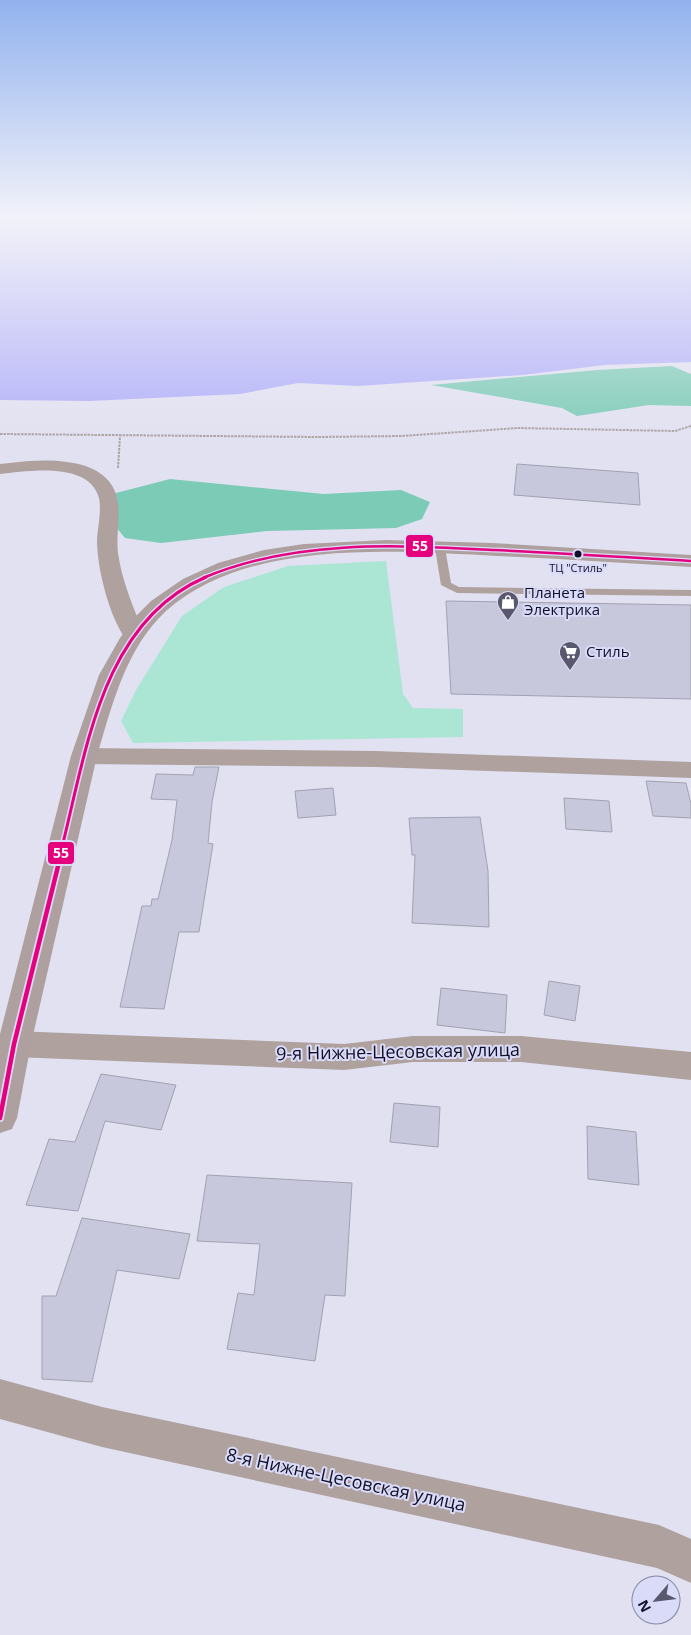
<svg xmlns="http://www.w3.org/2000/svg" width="691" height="1635" viewBox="0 0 691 1635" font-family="'Open Sans',sans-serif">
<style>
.green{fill:#abe5d3}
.forest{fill:#7ccbb6}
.water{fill:#b1aff8}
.building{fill:#c8c8dc;stroke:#a1a1b3}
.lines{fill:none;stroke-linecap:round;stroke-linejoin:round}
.path{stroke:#aba2a4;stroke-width:2;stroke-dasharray:2.5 1;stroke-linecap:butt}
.service{fill:#afa19e;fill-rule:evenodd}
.minor{fill:#afa19e;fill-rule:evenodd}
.secondary{fill:#aea09f;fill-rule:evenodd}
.bus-1-far2-casing{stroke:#dadbf8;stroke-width:5}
.bus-1-far1-casing{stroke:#dadbf8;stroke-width:6}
.bus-1-casing{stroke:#dadbf8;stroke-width:8}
.bus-1-far2{stroke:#e5007d;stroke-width:2.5}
.bus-1-far1{stroke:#e5007d;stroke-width:3}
.bus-1{stroke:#e5007d;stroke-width:4.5}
.bus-dot{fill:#100f27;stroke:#dadbf8;stroke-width:2}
.labels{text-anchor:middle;stroke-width:4;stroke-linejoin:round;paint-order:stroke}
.far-bus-label{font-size:11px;fill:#100f27;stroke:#dadbf8}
.poi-label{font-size:15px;fill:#100f27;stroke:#dadbf8;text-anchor:start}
.near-street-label{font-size:18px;fill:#100f27;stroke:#dadbf8}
.line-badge{stroke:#dadbf8;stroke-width:2}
.badge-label{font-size:14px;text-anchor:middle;font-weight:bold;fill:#fff}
</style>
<rect width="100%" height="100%" fill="#e1e1f1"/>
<path class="green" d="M386,561l17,133 10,14 50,1v28l-330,6 -12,-22 15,-31 46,-74 42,-29 64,-21z"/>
<path class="forest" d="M672,366l19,8v32l-42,-1 -72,11 -15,-8 -131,-23 166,-15z
M170,479l154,15 77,-4 29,12 -8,17 -26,9 -129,3 -106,12 -36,-5 -19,-23 10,-22z"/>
<path class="water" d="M0,216h691v146l-86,3 -82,10 -165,11 -60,-3 -58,11 -151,7 -89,-1z"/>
<path class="building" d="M517,464l121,9 2,32 -126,-10z
M446,601l245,4v94l-240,-5z
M195,767h24l-7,35 -4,41 5,1 -14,88h-20l-15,77 -44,-2 22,-101h9l1,-7h6l14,-59 5,-40 -26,-1 5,-25 37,1z
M646,781l40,2 5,21v14l-38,-2z
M333,788l3,27 -38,3 -3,-27z
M564,798l45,3 3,31 -46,-3z
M480,817l8,54 1,56 -77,-4 3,-68h-3l-3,-37z
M549,981l31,5 -5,35 -31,-6z
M441,988l66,7 -2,38 -68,-8z
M101,1074l75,11 -15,45 -56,-9 -27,90 -52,-6 23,-66 26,3z
M394,1103l46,4 -2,40 -48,-5z
M587,1126l49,6 3,53 -51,-6z
M207,1175l145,8 -7,113 -20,-1 -10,66 -88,-12 11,-56 16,2 6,-51 -63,-3z
M82,1218l108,16 -11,45 -62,-9 -25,112 -50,-3v-83h14z"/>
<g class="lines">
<path class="path" d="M0,434l318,3 84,-1 116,-8 157,3 16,-5
M118,468l2,-32"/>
<path class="service" d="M440,545l5,3 6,35 8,4 232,3v6l-234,-3 -16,-8 -6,-37z"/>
<path class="minor" d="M29,461c32,-2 85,0 89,43 2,16 -2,33 0,49 4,28 15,54 26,80l-3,5 -8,2 -8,-2c-16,-23 -27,-67 -28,-95 0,-14 5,-31 2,-45 -10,-37 -71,-27 -99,-24v-10z
M84,748l292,3 315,11v16l-315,-11 -292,-3 -9,-2 -3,-6 3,-6z
M14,1031l330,13 69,-8h108l170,16v28l-170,-18h-108l-69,8 -330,-13 -11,-4c-3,-7 -3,-11 0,-18z
M0,1379l102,28 557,118 32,14v44l-34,-15 -555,-121 -102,-28z"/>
<path class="secondary" d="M386,540l106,3 199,12v12c-64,-4 -128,-8 -193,-11 -102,-5 -250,-18 -332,55 -40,37 -54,94 -69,145l-66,288 -14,74 -5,11 -12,4v-99l71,-278 28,-81 21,-37 16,-22 15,-15 32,-22 35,-16 46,-13 40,-6z"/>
<g class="bus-1-far2-casing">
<path id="bus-1-far2" d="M203,578c92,-39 193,-33 291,-28 66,3 131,7 197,11"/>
</g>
<g class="bus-1-far1-casing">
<path id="bus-1-far1" d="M63,843c24,-96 40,-222 143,-266"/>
</g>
<g class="bus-1-casing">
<path id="bus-1" d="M0,1118l14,-74 50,-202"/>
</g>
<use href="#bus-1-far2" class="bus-1-far2"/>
<use href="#bus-1-far1" class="bus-1-far1"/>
<use href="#bus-1" class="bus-1"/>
</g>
<linearGradient id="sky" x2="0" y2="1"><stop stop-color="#92b2ee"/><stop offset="0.49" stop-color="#f2f2f9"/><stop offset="1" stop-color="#f2f2f9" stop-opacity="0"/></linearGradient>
<rect width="691" height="445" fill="url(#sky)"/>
<defs>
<g id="shop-pin" transform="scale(1.125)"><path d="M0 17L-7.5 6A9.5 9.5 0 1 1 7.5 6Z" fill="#59586e" stroke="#dadbf8"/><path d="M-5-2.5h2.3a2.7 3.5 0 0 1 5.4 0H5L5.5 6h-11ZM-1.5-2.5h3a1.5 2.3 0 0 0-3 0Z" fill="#fff"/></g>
<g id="supermarket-pin" transform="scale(1.125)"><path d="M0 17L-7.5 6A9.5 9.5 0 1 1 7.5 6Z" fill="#59586e" stroke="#dadbf8"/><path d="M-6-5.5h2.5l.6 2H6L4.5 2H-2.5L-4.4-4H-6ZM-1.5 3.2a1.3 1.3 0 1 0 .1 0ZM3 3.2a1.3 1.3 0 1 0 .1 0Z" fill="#fff"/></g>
</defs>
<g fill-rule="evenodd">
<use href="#shop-pin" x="508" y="602"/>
<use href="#supermarket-pin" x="570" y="652"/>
</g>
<circle class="bus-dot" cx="578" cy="554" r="4.5"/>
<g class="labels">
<g class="far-bus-label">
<text x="578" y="572">ТЦ "Стиль"</text>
</g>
<g class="poi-label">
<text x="524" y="598">Планета<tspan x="524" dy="17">Электрика</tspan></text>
<text x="586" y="657">Стиль</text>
</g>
<g class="near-street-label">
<text transform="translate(398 1052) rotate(-1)" y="6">9-я Нижне-Цесовская улица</text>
<text transform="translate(346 1480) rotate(12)" y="6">8-я Нижне-Цесовская улица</text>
</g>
</g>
<g class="line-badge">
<rect x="405" y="534" width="29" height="24" rx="5" fill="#e5007d"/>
<rect x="47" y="841" width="28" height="24" rx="5" fill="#e5007d"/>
</g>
<g class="badge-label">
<text x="420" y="551">55</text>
<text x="61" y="858">55</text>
</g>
<g transform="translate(656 1600) rotate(242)"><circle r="24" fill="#dadbf8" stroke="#8989a4"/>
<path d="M0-4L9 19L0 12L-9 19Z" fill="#59586e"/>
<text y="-8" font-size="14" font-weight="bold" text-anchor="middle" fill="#100f27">N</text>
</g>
</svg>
